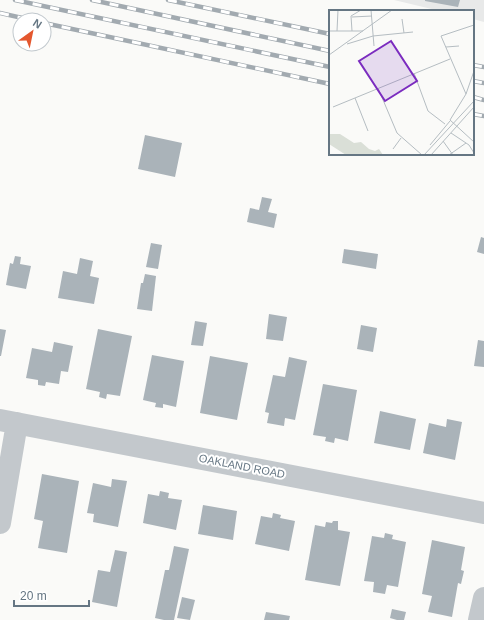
<svg xmlns="http://www.w3.org/2000/svg" width="484" height="620" viewBox="0 0 484 620" font-family="Arial,sans-serif">
<style>
.built{fill:#e8e9e9}
.building{fill:#aab3b9}
.lines{fill:none;stroke-linecap:round;stroke-linejoin:round}
.street{stroke:#c3c8cc;stroke-width:22}
.rail-casing{stroke:#a2aab0;stroke-width:4.5}
.rail{stroke:#fff;stroke-width:3;stroke-dasharray:9;stroke-linecap:butt}
.labels{text-anchor:middle;stroke-width:4;stroke-linejoin:round;paint-order:stroke}
.street-label{font-size:11px;fill:#657683;stroke:#fff}
.inset-road{fill:none;stroke:#b5bdc2;stroke-width:1}
.view{fill:#7b2cbf;fill-opacity:0.15;stroke:#7b2cbf;stroke-width:2}
.inset-edge{fill:none;stroke:#657683;stroke-width:2}
</style>
<rect width="100%" height="100%" fill="#fafaf8"/>
<path class="built" d="M394,0h90v22l-11,-3v-8h-33z"/>
<path class="building" d="M425,0h35l-2,7 -33,-6z
M145,135l37,8 -7,34 -37,-8z
M262,197l10,2 -4,13 9,2 -3,14 -27,-6 3,-14 9,2z
M481,237l3,1v16l-7,-2z
M151,243l11,2 -4,24 -12,-2z
M344,249l34,5 -2,15 -34,-6z
M15,256l6,1 -1,7 11,2 -5,23 -20,-4 4,-22 3,1z
M80,258l13,3 -3,15 9,2 -5,26 -36,-6 5,-27 14,3z
M145,274l11,2 -4,35 -15,-2 4,-26h2z
M269,314l18,3 -4,24 -17,-2z
M195,321l12,2 -4,23 -12,-1z
M361,325l16,3 -4,24 -16,-3z
M0,329l6,1 -5,26h-1z
M98,329l34,7 -12,60 -13,-2 -1,5 -7,-2 1,-5 -14,-3z
M478,340l6,1v26l-10,-1z
M54,342l19,4 -5,26 -7,-1 -2,13 -13,-2 -1,4 -7,-1v-5l-12,-2 6,-30 20,4z
M152,355l32,6 -8,46 -13,-3v4l-8,-1 1,-4 -13,-3z
M210,356l38,7 -11,57 -37,-7z
M289,357l18,4 -12,59 -10,-2 -1,8 -17,-3 2,-10 -4,-1 8,-37 12,2z
M323,384l34,6 -9,51 -13,-3 -1,5 -9,-2 1,-4 -13,-2z
M380,411l36,8 -6,31 -36,-7z
M447,419l15,3 -7,38 -32,-7 6,-30 17,4z
M42,474l37,7 -12,72 -29,-5 5,-27 -9,-2z
M112,479l15,2 -9,46 -25,-5 1,-8 -7,-1 6,-30 18,4z
M160,491l9,2 -1,5 14,2 -6,30 -33,-7 5,-29 11,2z
M203,505l34,6 -4,29 -35,-6z
M273,513l8,2 -1,3 15,3 -6,30 -34,-7 6,-28 11,2z
M333,521h5v9l12,2 -10,54 -35,-6 10,-55 10,2 1,-5 6,1z
M385,533l8,2 -1,4 14,3 -8,45 -11,-2 -2,9 -12,-2 1,-10 -10,-1 8,-45 12,2z
M432,540l33,7 -4,23 3,1 -3,13 -3,-1 -6,34 -24,-5 4,-16 -10,-2z
M174,546l15,3 -15,71h-10l-9,-2 10,-48h4z
M115,550l12,2 -10,55 -25,-5 6,-32 12,2z
M182,597l13,3 -5,20 -13,-2z
M392,609l14,3 -2,8h-7l-7,-2z
M266,612l24,4 -1,4h-25z"/>
<g class="lines">
<path class="street" d="M0,420l484,93
M0,523l17,-100
M479,620l5,-22"/>
<g class="rail-casing">
<path id="rail" d="M15,0l315,67
M92,0l238,51
M168,0l162,34
M0,13l31,7
M44,23l286,61
M473,65l11,2
M473,81l11,2
M473,97l11,3
M473,114l11,2"/>
</g>
<use href="#rail" class="rail"/>
</g>
<g class="labels">
<g class="street-label">
<text transform="translate(242 466) rotate(11)" y="4">OAKLAND ROAD</text>
</g>
</g>
<g transform="translate(329 10)">
<rect width="145" height="145" fill="#fafaf8"/>
<path d="M0,124h11l14,9 7,-1 8,7 6,2 4,-2 4,6h-37l-17,-11z" fill="#dadfd7"/>
<path class="inset-road" d="M42,0l3,36M23,7l20,-1M73,9l2,14M0,21h34M8,21l1,-21M23,21l-1,-15 10,-6M18,34l26,-8 40,-4M117,37l13,-1M0,45l63,-45M145,61l-8,23 -16,26 24,22M85,63l14,38 17,13M49,78l19,45 25,22M137,84l-25,-58 33,-11M26,88l13,33M4,97l117,-48M122,123l18,12 5,8M114,131l10,14M101,135l20,-24M64,139l8,-11M95,145l50,-54M102,145l43,-48M120,145l17,-12"/>
<path class="view" d="M62,31l26,40 -32,20 -26,-40z"/>
<rect width="145" height="145" class="inset-edge"/>
</g>
<g transform="translate(32 32) rotate(33)"><circle r="19" fill="#ffffff" stroke="#c1c8cd"/>
<path d="M0-3L7 15L0 10L-7 15Z" fill="#e4572e"/>
<text y="-6" font-size="11" font-weight="bold" text-anchor="middle" fill="#657683">N</text>
</g>
<path d="M14 600v6h75v-6" fill="none" stroke="#657683" stroke-width="2"/>
<text x="20" y="600" font-size="12" fill="#657683" stroke="#ffffff" stroke-width="3" paint-order="stroke">20 m</text>
</svg>
